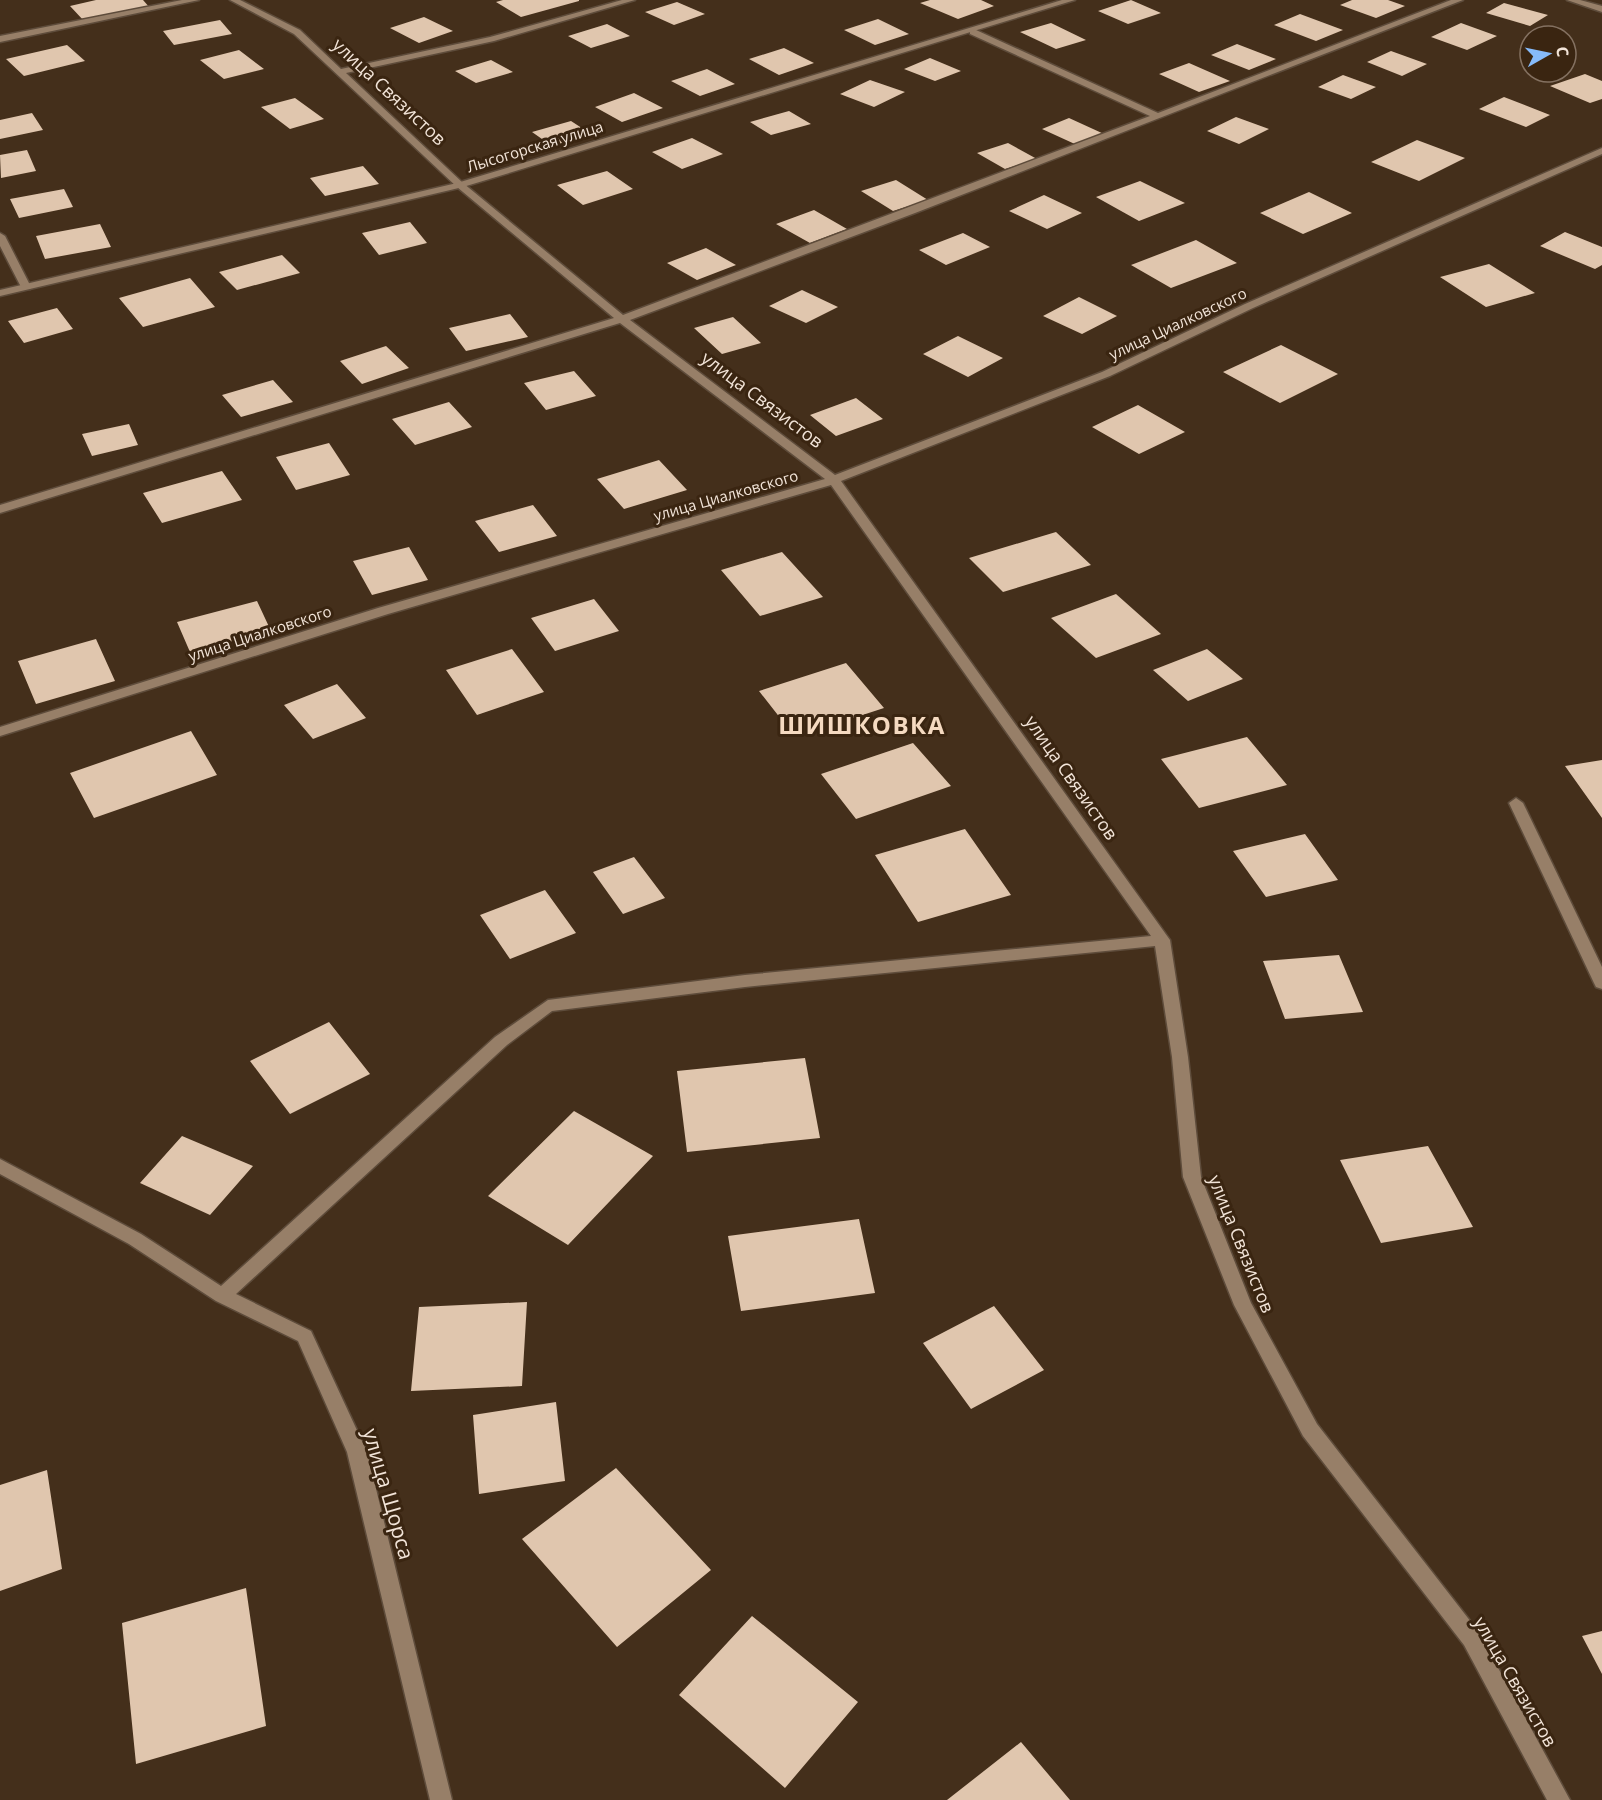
<svg xmlns="http://www.w3.org/2000/svg" width="1602" height="1800" viewBox="0 0 1602 1800" font-family="'Open Sans',sans-serif">
<style>
.building{fill:#e0c6ae}
.lines{fill:none;stroke-linecap:round;stroke-linejoin:round}
.service-casing{stroke:#5e4c3b;stroke-width:3}
.minor-casing{stroke:#5e4c3b;stroke-width:3}
.tertiary-casing{stroke:#5e4c3b;stroke-width:3}
.service{fill:#977f68;fill-rule:evenodd}
.minor{fill:#977f68;fill-rule:evenodd}
.tertiary{fill:#977f68;fill-rule:evenodd}
.labels{text-anchor:middle;stroke-width:6;stroke-linejoin:round;paint-order:stroke}
.far-street-label{font-size:15px;fill:#f2e4d8;stroke:#3a2511}
.street-label{font-size:18px;fill:#f2e4d8;stroke:#3a2511}
.near-street-label{font-size:21px;fill:#f2e4d8;stroke:#3a2511}
.district-label{font-size:24px;font-weight:bold;letter-spacing:1.5px;fill:#f5dac1;stroke:#3a2511}
</style>
<rect width="100%" height="100%" fill="#442f1b"/>
<path class="building" d="M96,0h47l7,8 -66,13 -14,-15z
M503,0h76v1l-58,16 -25,-15z
M930,0h51l13,6 -36,13 -38,-16z
M1131,0l30,13 -33,11 -30,-13z
M1352,0h36l17,6 -29,12 -36,-13z
M677,2l28,12 -31,11 -29,-13z
M1504,3l44,12 -18,11 -44,-13z
M1300,14l43,16 -27,11 -42,-16z
M424,17l29,14 -34,12 -29,-15z
M878,19l31,15 -34,11 -31,-15z
M220,20l12,14 -58,11 -11,-14z
M1051,23l35,17 -30,9 -36,-17z
M1461,23l36,13 -30,14 -36,-13z
M607,24l23,12 -39,12 -23,-12z
M1237,44l39,15 -27,11 -38,-15z
M67,45l18,16 -61,15 -18,-17z
M784,48l30,15 -35,12 -30,-16z
M239,50l25,19 -40,10 -24,-19z
M1391,51l36,13 -25,12 -35,-14z
M930,58l31,13 -26,10 -31,-12z
M491,60l22,12 -37,11 -21,-12z
M1189,63l41,18 -31,11 -40,-18z
M707,69l28,15 -35,12 -29,-15z
M1585,74l17,7v18l-12,4 -40,-17z
M1343,75l33,12 -25,12 -33,-12z
M870,80l35,12 -31,15 -34,-13z
M634,93l29,15 -41,14 -27,-15z
M1504,97l46,18 -24,12 -47,-18z
M295,98l29,21 -34,10 -29,-22z
M789,111l22,13 -40,11 -21,-13z
M32,113l11,17 -43,9v-19z
M1236,117l33,12 -30,15 -32,-13z
M1069,118l35,16 -27,11 -35,-16z
M571,121l20,13 -39,12 -20,-14z
M692,138l31,16 -41,15 -30,-17z
M1417,140l48,18 -46,23 -48,-19z
M1008,143l29,16 -32,10 -28,-16z
M27,150l9,21 -35,7 -1,-23z
M363,166l16,18 -54,12 -15,-18z
M607,171l26,18 -50,16 -26,-20z
M896,180l32,20 -35,11 -32,-20z
M1140,181l45,22 -46,18 -43,-24z
M64,189l9,18 -54,11 -9,-19z
M1309,192l43,21 -49,21 -43,-21z
M1044,195l38,18 -35,16 -38,-18z
M814,210l33,19 -37,14 -34,-19z
M410,222l17,21 -48,12 -17,-22z
M100,224l11,23 -66,12 -9,-23z
M1565,232l37,15v18l-7,4 -55,-23z
M963,233l27,14 -44,18 -27,-15z
M1196,240l41,23 -66,25 -40,-23z
M706,248l30,17 -39,15 -30,-17z
M282,255l18,18 -63,17 -18,-18z
M1489,264l46,29 -49,14 -46,-30z
M190,278l25,29 -72,20 -24,-29z
M802,290l36,17 -32,16 -37,-17z
M1079,297l38,19 -35,18 -39,-18z
M57,308l16,21 -49,14 -16,-22z
M510,314l18,23 -62,14 -17,-23z
M733,317l28,26 -39,11 -28,-26z
M958,336l45,22 -35,19 -45,-23z
M1281,345l57,29 -58,29 -57,-31z
M386,346l23,22 -47,16 -22,-23z
M574,371l22,25 -50,14 -22,-27z
M273,380l20,22 -52,15 -19,-22z
M856,398l27,21 -47,17 -26,-21z
M449,402l23,25 -57,18 -23,-26z
M1138,405l47,27 -46,22 -47,-27z
M129,424l9,21 -46,11 -10,-22z
M329,443l21,32 -54,15 -20,-33z
M659,460l28,30 -63,19 -27,-30z
M222,471l20,29 -80,23 -19,-30z
M533,505l24,31 -58,16 -24,-31z
M1056,532l35,33 -88,27 -34,-34z
M409,547l19,33 -56,15 -19,-34z
M782,552l41,45 -63,19 -39,-46z
M1116,594l45,40 -65,24 -45,-40z
M594,599l25,32 -64,20 -24,-33z
M257,601l14,30 -81,21 -13,-30z
M96,639l19,42 -79,23 -18,-43z
M512,649l32,43 -67,23 -31,-45z
M1207,649l36,30 -55,22 -35,-31z
M846,663l38,45 -89,29 -36,-46z
M337,684l29,34 -53,21 -29,-34z
M191,731l26,44 -123,43 -24,-45z
M1247,737l40,48 -88,23 -38,-49z
M913,743l38,43 -95,33 -35,-45z
M1602,760v58l-37,-52z
M965,829l46,66 -93,27 -43,-67z
M1305,834l33,46 -72,17 -33,-46z
M634,857l31,41 -42,16 -30,-42z
M545,890l31,43 -66,26 -30,-44z
M1339,955l24,57 -78,7 -22,-58z
M329,1022l41,52 -80,40 -40,-53z
M805,1058l15,80 -133,14 -10,-81z
M574,1111l79,45 -85,89 -80,-49z
M182,1136l71,30 -43,49 -70,-32z
M1428,1146l45,81 -92,16 -41,-83z
M859,1219l16,74 -134,18 -13,-75z
M527,1302l-5,84 -111,5 8,-84z
M994,1306l50,64 -73,39 -48,-66z
M556,1402l9,79 -86,13 -6,-79z
M616,1468l95,102 -94,77 -95,-108z
M47,1470l15,99 -62,22v-106z
M246,1588l20,138 -130,38 -14,-141z
M752,1616l106,86 -73,86 -106,-93z
M1602,1631v43l-20,-38z
M1021,1742l49,58h-123z"/>
<g class="lines">
<g class="service-casing">
<path id="service" d="M1516,798l7,5 79,164v22l-6,-2 -2,-4 -85,-180z"/>
</g>
<g class="minor-casing">
<path id="minor" d="M182,0h17l-199,42v-6z
M230,0h10l60,30 41,39 149,-32 132,-37h13l-141,41 -148,32 117,110 160,132 527,-199 -180,-82v-4h6l182,83 293,-113h12l-548,213 -285,107 205,155 267,-103 143,-68 357,-156v6l-349,154 -143,68 -269,105 329,459 18,117 13,120 50,126 66,121 161,207 92,169h-23l-83,-155 -161,-209 -69,-131 -51,-128 -11,-120 -17,-111 -410,41 -193,24 -45,34 -271,249 75,37 56,121 85,348h-22l-83,-348 -49,-111 -82,-40 -87,-57 -129,-70v-15l141,75 80,52 274,-249 53,-37 197,-25 406,-39 -320,-451 -443,129 -388,122v-9l378,-119 447,-129 -205,-156 -620,190v-8l614,-187 -157,-131 -163,-153z
M1567,0h13l22,6v6z
M0,233l5,3 26,51 -1,2 -9,-2 -21,-41z"/>
</g>
<g class="tertiary-casing">
<path id="tertiary" d="M1062,0h13l-612,187 -463,109v-6l457,-107z"/>
</g>
<use href="#service" class="service"/>
<use href="#minor" class="minor"/>
<use href="#tertiary" class="tertiary"/>
</g>
<g class="labels">
<g class="far-street-label">
<text transform="translate(535 147) rotate(-17)" y="5">Лысогорская улица</text>
<text transform="translate(1178 324) rotate(-25)" y="5">улица Циалковского</text>
<text transform="translate(726 496) rotate(-16)" y="5">улица Циалковского</text>
<text transform="translate(260 634) rotate(-18)" y="5">улица Циалковского</text>
</g>
<g class="street-label">
<text transform="translate(389 92) rotate(43)" y="6">улица Связистов</text>
<text transform="translate(762 400) rotate(37)" y="6">улица Связистов</text>
<text transform="translate(1071 778) rotate(55)" y="6">улица Связистов</text>
<text transform="translate(1241 1244) rotate(68)" y="6">улица Связистов</text>
<text transform="translate(1515 1682) rotate(60)" y="6">улица Связистов</text>
</g>
<g class="near-street-label">
<text transform="translate(388 1494) rotate(74)" y="7">улица Щорса</text>
</g>
<g class="district-label">
<text x="862" y="734">ШИШКОВКА</text>
</g>
</g>
<g transform="translate(1548 54) rotate(81)"><circle r="28" fill="#3a2511" stroke="#847161" stroke-width="1.5"/>
<path d="M0-4.5L10 22L0 15L-10 22Z" fill="#86bbfb"/>
<text y="-9" font-size="16" font-weight="bold" text-anchor="middle" fill="#f2e4d8">С</text>
</g>
</svg>
